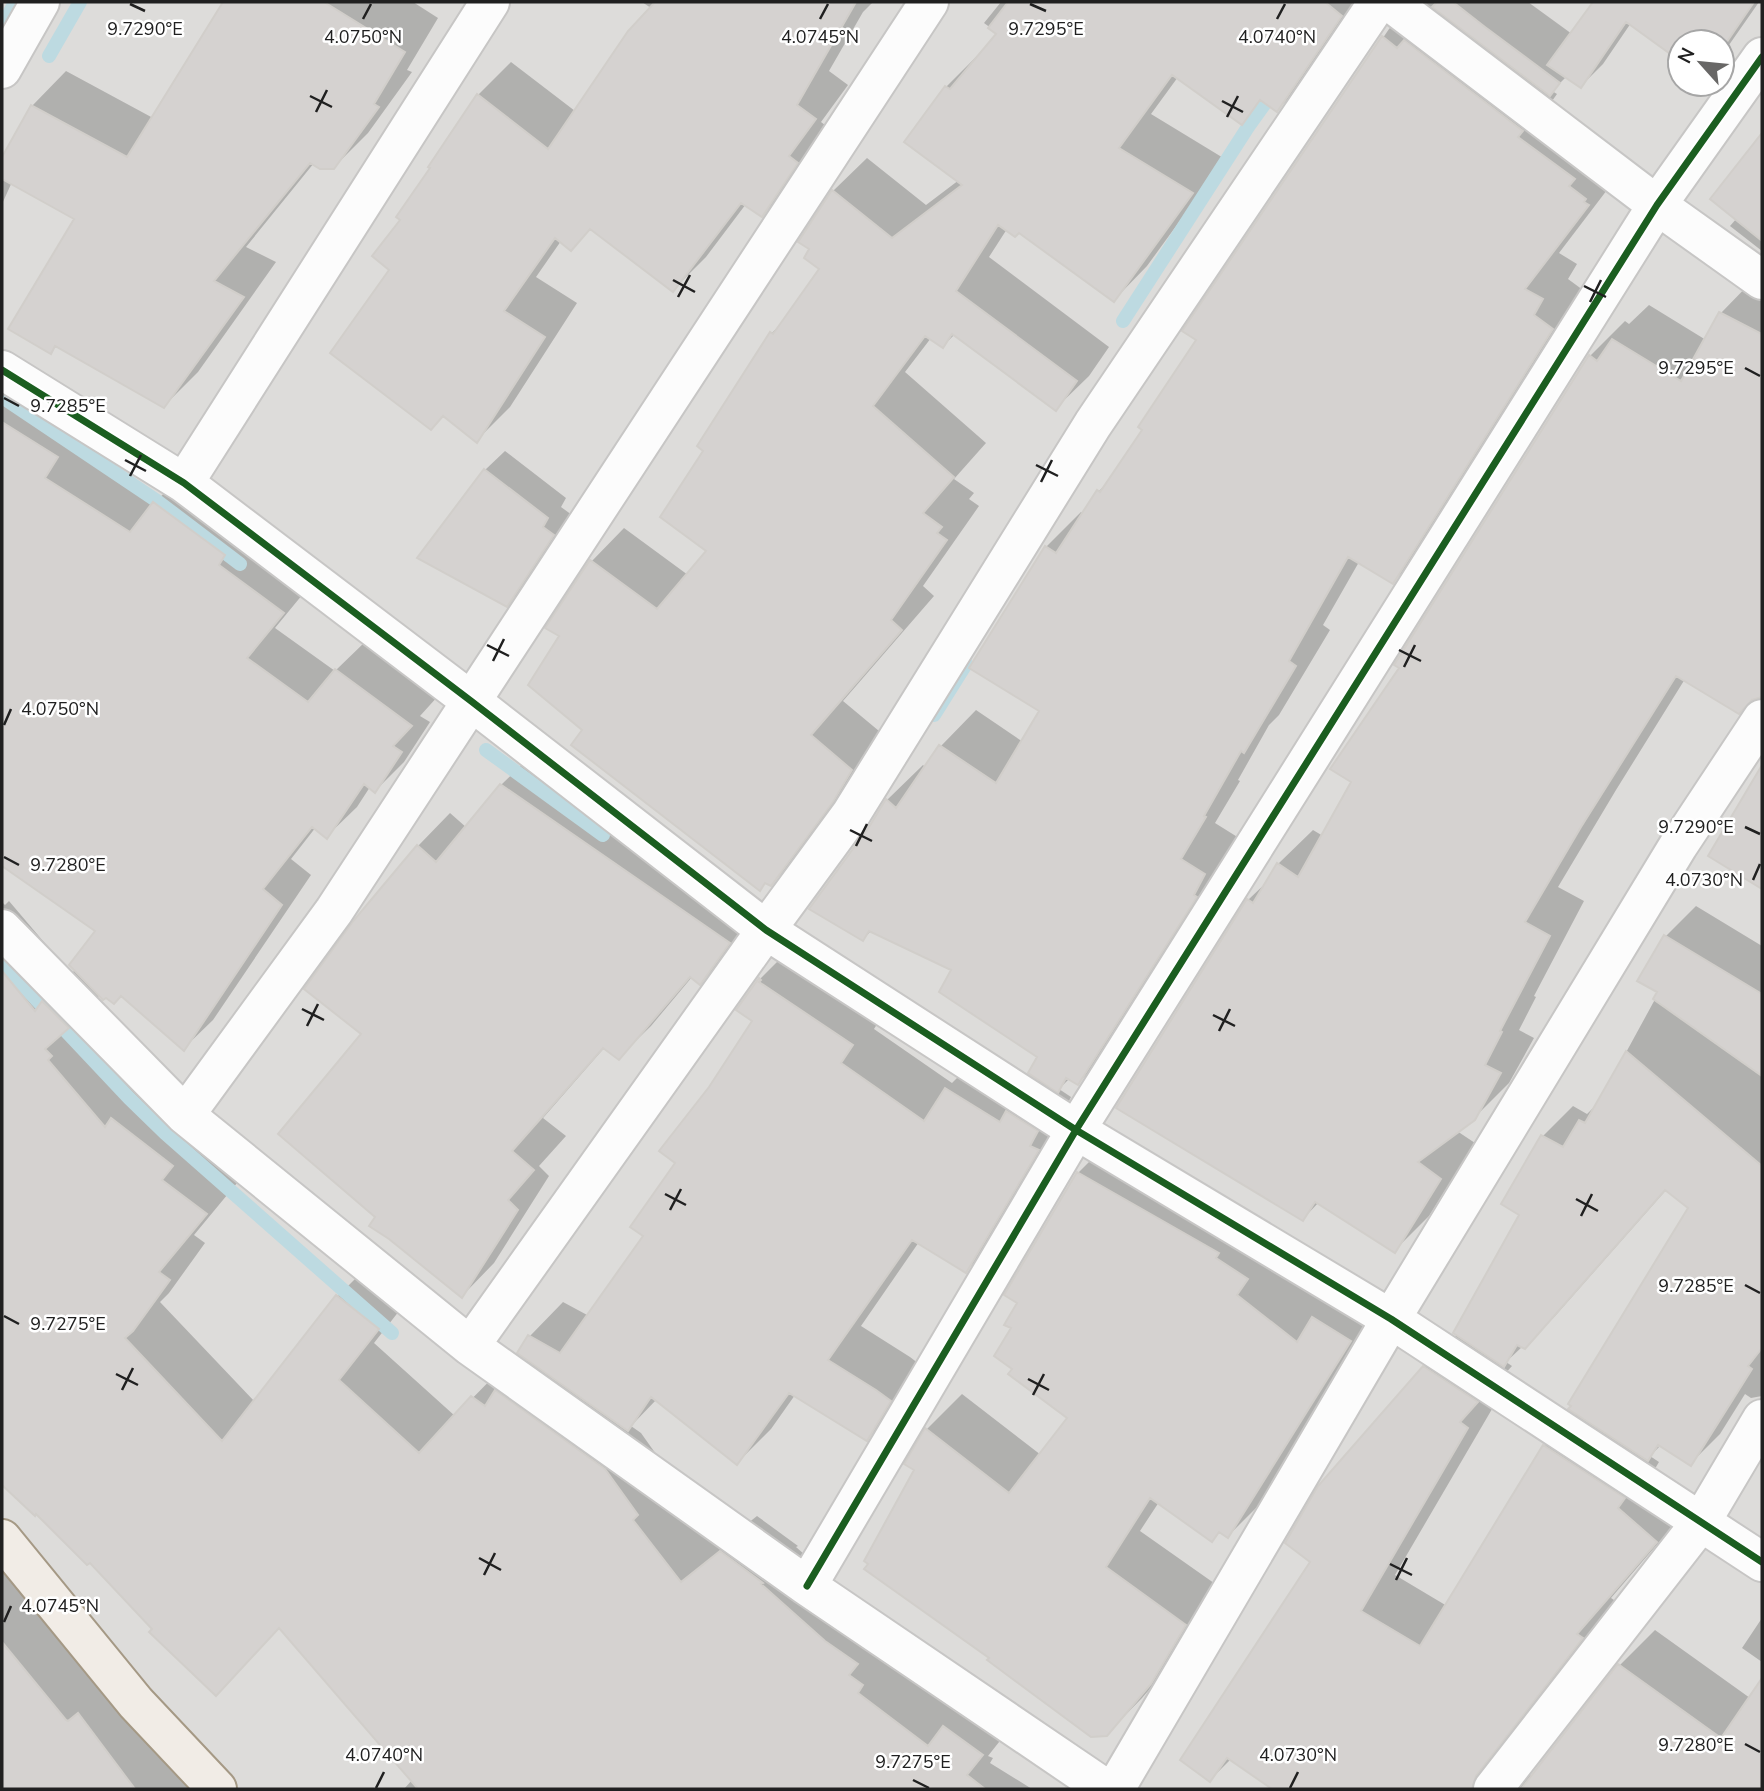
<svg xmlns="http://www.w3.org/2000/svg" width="1764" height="1791" viewBox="0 0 1764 1791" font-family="'Nunito Sans',sans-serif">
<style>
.residential{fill:#dddcda;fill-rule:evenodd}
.shadow{fill:#0003;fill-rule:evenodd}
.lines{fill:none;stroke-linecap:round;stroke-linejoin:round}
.stream{stroke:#bddae1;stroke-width:14}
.building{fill:#d5d2d0;stroke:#d1ceca;stroke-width:2}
.minor-casing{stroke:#c7c6c5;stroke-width:42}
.major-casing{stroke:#a59985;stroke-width:42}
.minor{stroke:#fcfcfc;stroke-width:38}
.major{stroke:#f1ece6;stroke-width:38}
.cycleway-casing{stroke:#fff;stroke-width:11}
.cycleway{stroke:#1b5e20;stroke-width:7}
.ticks{fill:none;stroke:#202020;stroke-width:2.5}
.ticks-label{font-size:18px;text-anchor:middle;fill:#202020;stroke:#fff;stroke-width:5;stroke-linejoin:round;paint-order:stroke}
</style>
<rect width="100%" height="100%" fill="#eeece9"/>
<path class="residential" d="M2,2h1760v1787h-1760zM1680,42h42v42h-42z"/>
<path class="shadow" d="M225,2h188l25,16 -31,52 5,2 -44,61 -34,34 -20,-4 -68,84 30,15 -78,110 -34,34 -107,-61 -6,6 26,-133 -65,-36 -10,22v-43l30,-55 34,-35 87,47z
M642,2h231l-10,10 -34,59 19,14 -27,37 9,7 -35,53 -33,33 -16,-11 -40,53 -33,33 -81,-62 -21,20 -10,-7 -25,36 41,26 -67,104 -33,33 -86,-171 12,-49 75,-125 33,-33 64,49 76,-103z
M1001,2h360l-50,74 -34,34 -13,-10 -22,22 -64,-45 -27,37 74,45 -78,107 -33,34 -95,-69 -12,-2 -18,28 120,90 -20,29 -34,33 -100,-75 -12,12 -12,-8 -26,34 81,71 -32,36 20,14 -5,6 10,7 -56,80 11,10 -91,105 42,35 -81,115 -33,33 -4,-2 -7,7 -176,-159 -23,-95 30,-73 33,-34 64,47 21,-24 -3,-101 -6,-4 72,-113 14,-15 35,-49 12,-78 34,-33 59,47 33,-25 -13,-93 53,-53 -15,-11z
M1415,2h113l44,32 23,-32h164l-37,53v-13h-42v17l-49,-36 -28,41 -22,22 -14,-10 -15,15 5,3 -5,7 57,42 -6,7 20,19 -64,84 18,11 -9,15 19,14 -159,253 -35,36 -34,-20 -36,63 7,5 -51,85 -10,10 -31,55 2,1 -25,42 24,15 -126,210 -35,35 -8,-5 -11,11 12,8 -71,140 -34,34 -47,-29 -58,84 49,31 13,10 -22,38 -34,34 -72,-44 -24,34 -34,34 -80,-64 -26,27 10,7 32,45 -5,5 50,64 39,-31 41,30 -2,1 66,58 156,113 -30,38 5,2 -3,5 42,26h-628l8,-9 -131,-154 -29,31 -98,-28 -64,-69 -88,-83v-575l3,3 4,-4 62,73 4,-4 22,-40 -95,-66v-494l84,57 -13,21 83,53 28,-27 128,109 -37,45 60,43 31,-30 73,54 -19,21 10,6 -26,40 -29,29 -5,-4 -13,20 -30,29 -11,-9 -25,32 20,16 -98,145 -30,29 -61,-54h-22l-18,18 160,164 -48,58 11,8 -36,50 -9,9 95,100 83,-106 36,-36 40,32 -40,51 81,73 54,-55 10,7 10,-9 -9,-7 10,-16 33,-34 26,14 56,-80 65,-148 44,-67 -16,-11 22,-31 33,-33 93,64 -12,19 78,54 28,-28 52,33 9,-9 -1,-23 -86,-86 -82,-40 -9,9 7,-111 17,-28 36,-35 3,3 15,-22 35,-36 47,32 18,-31 5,-164 35,-35 3,1 15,-22 10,-10 35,-52 55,-90 -14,-9 204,-301z
M1762,133v118l-32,-25 7,-8 23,-82z
M1755,278l7,4v368l-9,15 -68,14 -69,111 -58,97 26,14 -50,95 2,1 -17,33 15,8 -25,45 -36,36 -16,12 18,12 -46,73 -34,34 -76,-48 -16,17 -55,-319 21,-20 9,-16 35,-34 10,6 31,-54 47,-115 189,-311 35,-35 4,3 20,-19 57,35 15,-27z
M505,451l61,47 -5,9 11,8 -46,71 -20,19 -86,-48 65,-87z
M534,753l227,157 -28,40 -33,33 -8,-6 -41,49 -33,32 -13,-11 -62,71 23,18 -27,30 10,10 -55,87 -32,33 -85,-79 -22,-296 63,-75 32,-33 17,15 34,-43z
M1762,768v119l-52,-31z
M1696,906l66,40v450l-11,2 -6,-4 -25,40 -30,30 -29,-19 -11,11 9,6 -6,10 38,33 -80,93 6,4 -91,174 8,-1 86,-110 35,-35 95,68 12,-17v108h-487l-44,-30 -21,21 103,-219 112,-194 33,-33 63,-120 -17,-10 39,-68 30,-30 14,8 12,-12 60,-110 7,-56zM1667,1189l24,18 -113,206 -33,33 -98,160 -52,-31 107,-183 -8,-6 18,-20 -6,-4 17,-16 2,1 30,-31z
M1114,1137l272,168 -123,196 -35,35 -7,-5 -9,9 -53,-38 -19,29 81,57 -34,58 -45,52 -36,37 -114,-77 -75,-188 10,-41 35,-35 79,61 29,-37 -56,-49 -1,-42 6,-25 59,-129z
M2,1563l206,226h-206z
M1762,1618v44l-20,-14z"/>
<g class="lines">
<path class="stream" d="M2,28l13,-26
M49,56l31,-54
M1123,321l125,-194 28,-39
M2,397l155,104 83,63
M934,715l32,-51
M486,750l117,85
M2,963l127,135 36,35 227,200"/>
</g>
<path class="building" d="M223,2h101l81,50 -31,52 5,3 -45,62h-14l-10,-6 -96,118 30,16 -80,111 -109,-62 -4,8 -43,-25 66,-110 -72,-40v-22l29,-52 96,52z
M655,2h201l-59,103 19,14 -27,37 9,7 -36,54 -21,-14 -68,89 -83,-63 -19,22 -16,-13 -51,73 41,26 -68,106 -34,-27 -12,14 -101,-77 59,-83 -17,-14 28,-36 -4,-3 34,-49 -2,-1 49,-73 71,55 80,-118z
M1008,2h317l17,14 -65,96 -17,-12 -18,25 -70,-50 -53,73 74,45 -79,109 -95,-69 -4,4 -17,-12 -42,66 121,90 -21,30 -104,-77 -9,14 -18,-12 -52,70 81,71 -31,36 19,14 -5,6 10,7 -56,80 11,10 -91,105 41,35 -19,32 -62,84 -6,-3 -5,8 -189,-146 11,-15 -54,-45 31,-49 -14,-8 45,-68 67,49 49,-58 -46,-34 43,-66 -6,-5 73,-114 3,2 46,-65 -15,-11 5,-9 -11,-7 34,-52 60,48 70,-53 -58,-43 41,-56 5,3 46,-55 -8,-6z
M1437,2h16l32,25 75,56 -10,13 -118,-89z
M1593,2h161l-32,47v-7h-42v19l-54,-39 -45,66 -34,-23z
M1382,36l15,12 7,-8 119,91 -5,6 57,42 -6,7 17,13 -2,3 5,3 -64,84 18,10 -9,16 19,14 -160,255 -45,-27 -59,104 7,5 -52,87 -3,-2 -37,65 2,1 -25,42 24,15 -11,21 3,2 -119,188 -12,-7 -8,15 -30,-20 9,-16 -98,-65 12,-22 -82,-39 -6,10 -54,-32 60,-82 17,-28 10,9 43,-63 57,38 43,-72 -70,-43 76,-122 11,7 41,-63 3,2 42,-62 -4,-3 58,-87 -14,-9z
M1762,133v108l-52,-42z
M1719,312l43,22v363l-10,3 -13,14 -63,-38 -95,151 -56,95 25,14 -50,95 2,1 -17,33 16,8 -26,47 -57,42 23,17 -46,74 -80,-51 -12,19 -187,-113 131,-209 6,4 24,-40 21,14 53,-95 -21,-13 69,-101 -5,-3 195,-310 8,6 15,-22 69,42z
M2,422l56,35 -13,21 85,54 23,-30 72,53 -6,10 65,48 -37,45 61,44 27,-33 77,57 -19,20 9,6 -27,41 -11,-9 -37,55 -15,-12 -49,62 19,16 -98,146 -63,-55 -7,8 -8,-6 -3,2 -34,-35 26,-34 -93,-65z
M484,469l64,49 -5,9 11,8 -47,72 -90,-49z
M1762,765v124l-54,-33z
M500,784l230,159 -30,42 -10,-8 -71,83 -16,-12 -91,103 22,19 -26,30 10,10 -56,88 -73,-59 -20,-13 6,-9 -97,-83 83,-100 -57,-45 50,-69 63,-75 19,17z
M1664,935l98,59v82l-109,-77 4,-7 -20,-11z
M2,971l33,40 7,-10 27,27 -24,21 7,7 -4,4 57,67 6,-9 62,48 -11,14 45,34 -48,58 11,8 -37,51 -8,7 97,103 114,-146 43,34 -40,51 80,73 52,-57 14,10 10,-16 110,79 33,46 -5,5 48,62 39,-31 43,32 -2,1 64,57 33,23 -9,11 14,10 -5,8 70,53 15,-20 40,29 -16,20 18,14h-567l-139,-161 -63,68 -67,-64 3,-3 -62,-66 -3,2 -51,-51 -1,2 -33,-31z
M759,978l2,2 -2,2 94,63 -12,18 83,58 21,-33 55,34 6,-11 32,20 -8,15 9,4 -73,123 -54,-33 -84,120 48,30 15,11 -24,40 -78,-48 -52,72 -86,-68 -23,34 -111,-78 11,-18 32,18 83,-117 -13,-9 45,-64 -16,-12 50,-64 43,-66 -16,-11z
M1626,1051l136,115v182l-14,18 4,3 -61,97 -33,-21 -10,16 -80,-52 3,-3 -3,-2 120,-196 -23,-18 -140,159 -8,-4 -13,22 -51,-34 66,-118 -18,-11 40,-69 22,12 16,-27 6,3z
M1077,1172l142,81 -3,5 32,21 -11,16 60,47 15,-25 39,24 -123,197 -9,-6 -7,10 -62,-44 -44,69 80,58 -35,59 -44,52 -16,1 -104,-77 2,-2 -125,-89 4,-5 -4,-3 50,-91 -10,-6 21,-36 84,65 58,-75 -59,-44 4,-5 -18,-13 17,-28 -7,-3 13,-22 -13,-8z
M1423,1366l55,36 -18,20 8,6 -107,183 59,35 123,-201 82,53 -7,10 39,34 -80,92 6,4 -107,138 -4,13h-200l-45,-31 -17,24 -30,-22 130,-198 -25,-19 33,-57z
M2,1642l64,78 2,1 10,-8 57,76h-133z
M1618,1664l103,74 41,-60v111h-241z"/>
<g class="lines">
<g class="minor-casing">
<path id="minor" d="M1390,2l267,203 105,75
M2,69l38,-67
M2,370l182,113 287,218 295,229 310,200 315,189 371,243
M184,483l306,-481
M2,929l183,186 285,231 337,240 299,203
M185,1115l149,-204 595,-909
M470,1346l296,-416 85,-116 242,-390 285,-422
M807,1586l269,-456 581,-925 105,-148
M1115,1789l276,-470 287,-473 84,-127
M1493,1789l208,-267 61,-103"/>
</g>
<g class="major-casing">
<path id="major" d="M2,1539l134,164 81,86"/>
</g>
<use href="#minor" class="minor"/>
<use href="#major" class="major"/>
<g class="cycleway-casing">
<path id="cycleway" d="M2,370l182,113 287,218 295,229 310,200 315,189 371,243
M807,1586l269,-456 581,-925 105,-148"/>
</g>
<use href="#cycleway" class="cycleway"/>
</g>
<path class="ticks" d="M130,4l15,7M1030,4l16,7M363,19l8,-15M820,19l8,-15M1277,19l8,-15M310,96l22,11M1222,101l21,11M316,112l11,-22M1227,117l11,-21M673,280l22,12M1584,286l22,11M678,297l12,-22M1590,302l11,-22M1745,368l15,8M4,398l15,8M125,460l21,11M1036,465l22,11M130,476l11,-21M1041,482l11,-22M487,645l22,11M1399,650l22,11M493,661l11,-22M1404,667l11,-22M4,725l7,-16M1745,827l15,7M850,830l22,11M856,846l11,-22M4,857l15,8M1753,880l7,-16M302,1009l22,11M1213,1015l22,11M307,1026l11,-22M1219,1031l11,-22M665,1194l21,11M1576,1199l22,12M670,1210l11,-21M1581,1216l11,-22M1745,1285l15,8M4,1316l15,8M116,1374l22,11M1028,1379l21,11M122,1390l11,-22M1033,1395l11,-21M479,1558l22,12M1390,1564l22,11M484,1575l11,-22M1396,1580l11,-22M4,1622l7,-16M1745,1744l15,8M913,1780l16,8M376,1788l8,-16M1290,1788l8,-16"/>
<g class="ticks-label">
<text x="145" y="35">9.7290°E</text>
<text x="1046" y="35">9.7295°E</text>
<text x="363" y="43">4.0750°N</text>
<text x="820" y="43">4.0745°N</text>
<text x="1277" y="43">4.0740°N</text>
<text x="1696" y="374">9.7295°E</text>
<text x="68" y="412">9.7285°E</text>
<text x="60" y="715">4.0750°N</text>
<text x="1696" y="833">9.7290°E</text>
<text x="68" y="871">9.7280°E</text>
<text x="1704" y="886">4.0730°N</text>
<text x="1696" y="1292">9.7285°E</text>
<text x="68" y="1330">9.7275°E</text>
<text x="60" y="1612">4.0745°N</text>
<text x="1696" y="1751">9.7280°E</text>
<text x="384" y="1761">4.0740°N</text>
<text x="1298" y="1761">4.0730°N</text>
<text x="913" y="1768">9.7275°E</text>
</g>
<rect width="1764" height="1791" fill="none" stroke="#202020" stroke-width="7"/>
<g transform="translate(1701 63) rotate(297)"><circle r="33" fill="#ffffff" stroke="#a6a6a6" stroke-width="2"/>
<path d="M0-5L12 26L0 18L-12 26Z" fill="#686766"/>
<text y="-10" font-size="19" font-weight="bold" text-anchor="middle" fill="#202020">N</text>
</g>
</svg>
